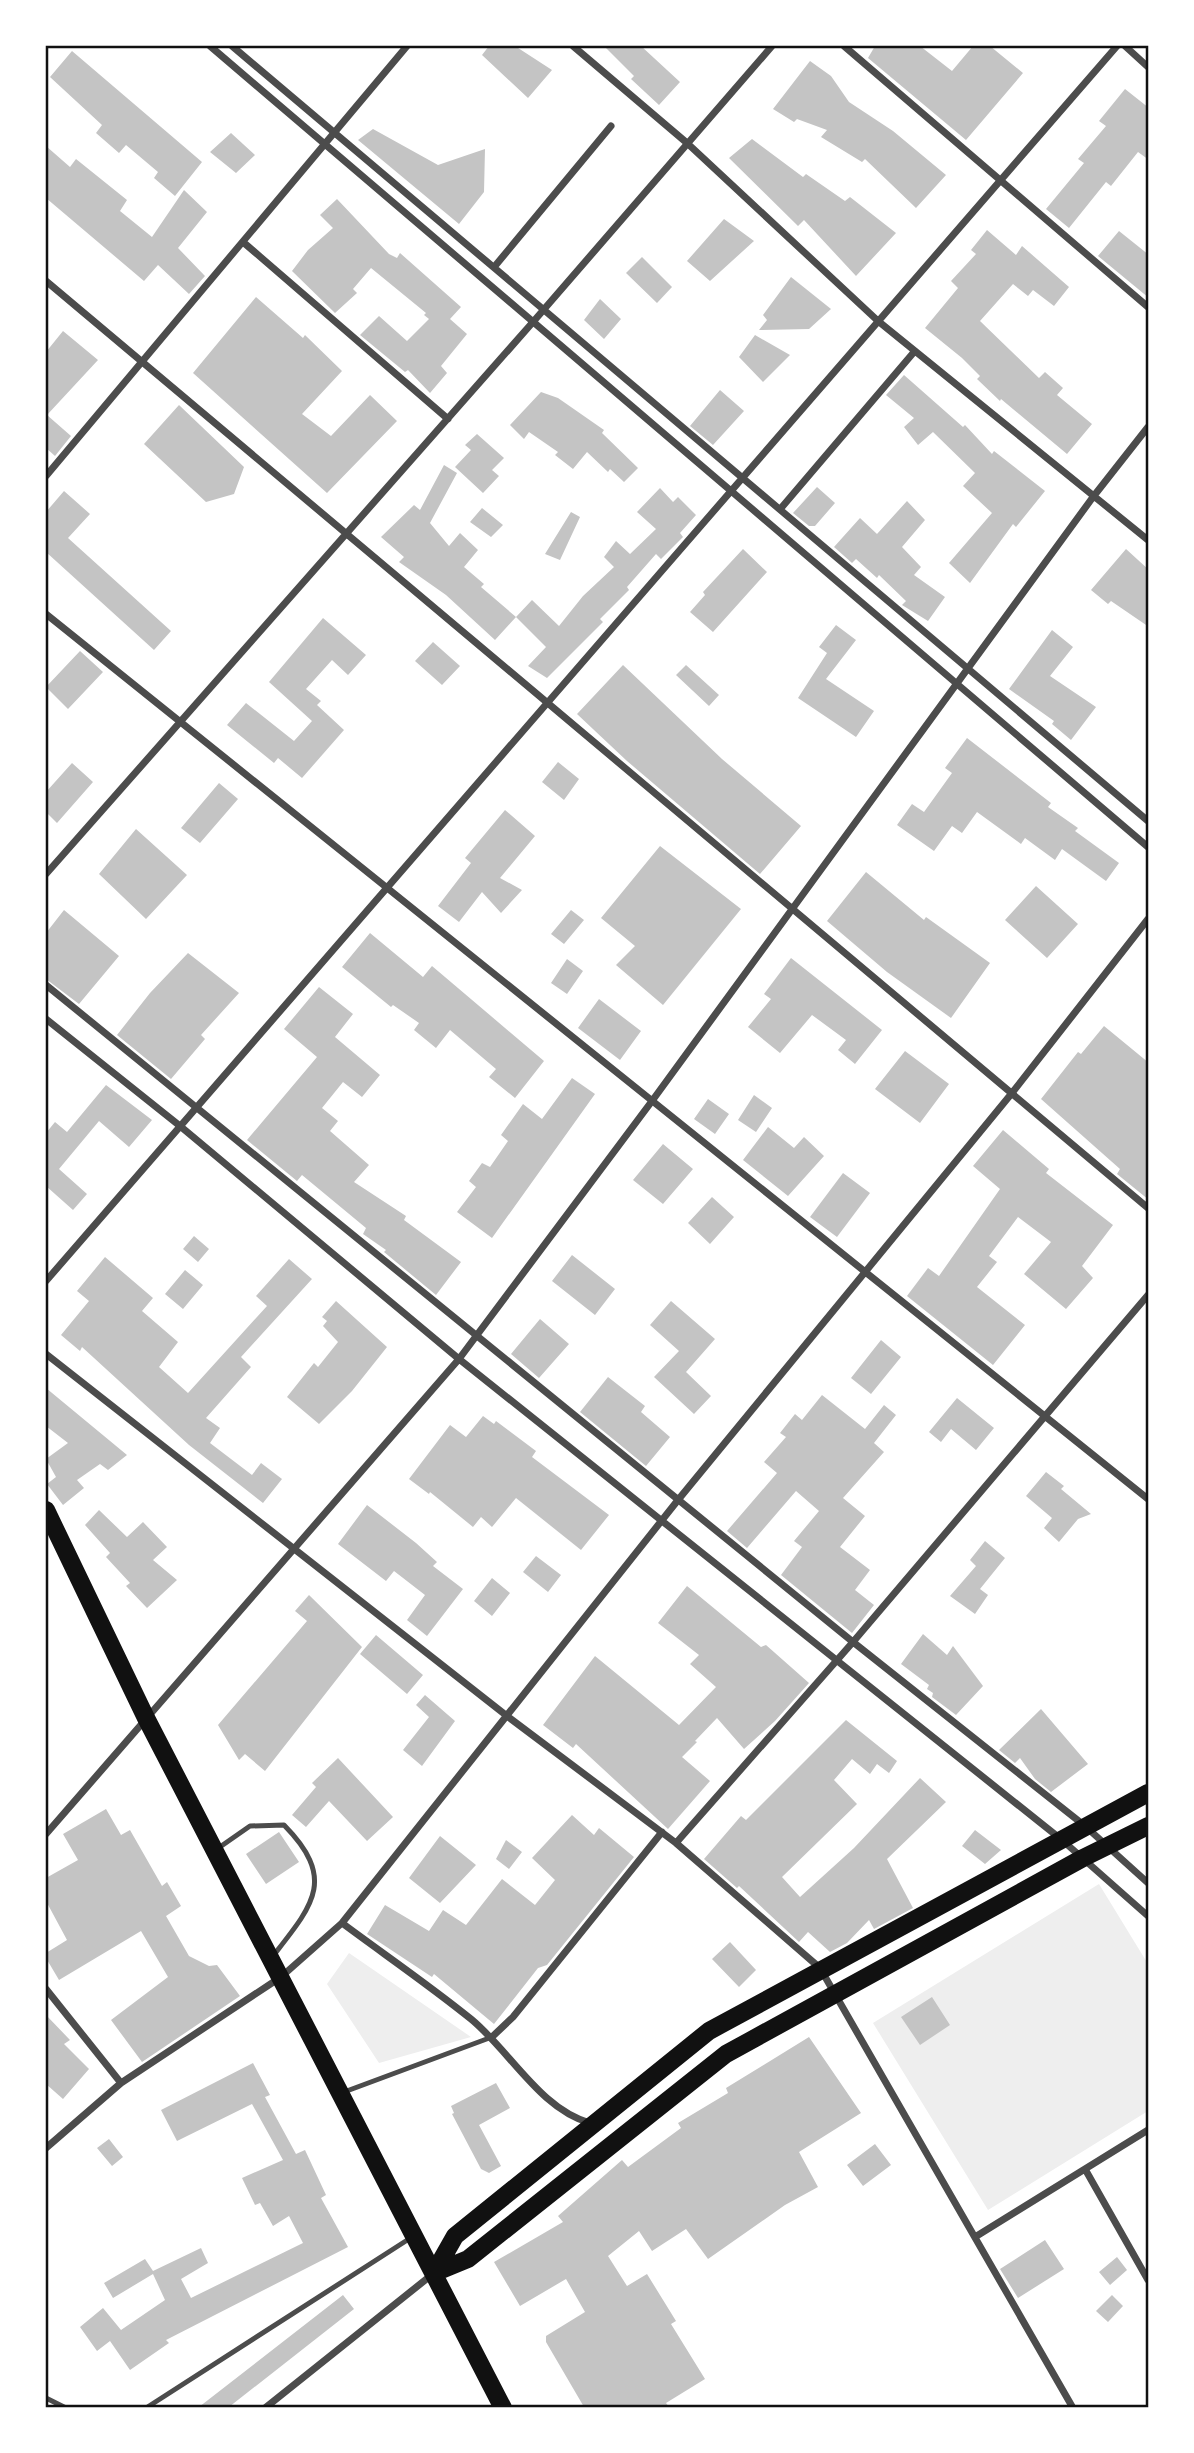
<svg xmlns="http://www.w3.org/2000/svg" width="1194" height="2453" viewBox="0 0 1194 2453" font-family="Roboto,sans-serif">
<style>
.green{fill:#eee}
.building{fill:#c4c4c4}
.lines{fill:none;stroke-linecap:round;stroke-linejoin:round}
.service{stroke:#4c4c4c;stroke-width:5}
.minor{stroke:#4c4c4c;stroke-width:7}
.trunk{stroke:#111;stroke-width:18}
.neatline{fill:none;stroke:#111;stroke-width:2.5}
</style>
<rect width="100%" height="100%" fill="#fff"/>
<path class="green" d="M1099,1884l49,80v147l-160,99 -115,-187z
M349,1953l122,84 -92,26 -52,-79z"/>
<path class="building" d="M489,46h26l37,24 -24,28 -46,-43z
M604,46h37l39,36 -21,23 -28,-26 3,-3z
M875,46h45l32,25 21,-25h17l33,27 -57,67 -98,-82z
M72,51l130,111 -27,34 -21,-18 4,-6 -32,-27 -7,8 -23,-20 6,-8 -52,-48z
M810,61l21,15 18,26 44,29 53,44 -30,33 -51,-49 -3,3 -41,-25 6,-7 -30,-11 -3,3 -21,-13z
M1125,89l24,19v52l-11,-8 -27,34 -5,-4 -37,46 -23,-19 38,-46 -6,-4 28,-33 -7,-5z
M373,129l65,36 47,-16 -1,43 -25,32 -101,-84z
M231,133l24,22 -19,18 -26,-21z
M752,139l51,38 3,-3 39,27 5,-4 46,36 -40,43 -52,-56 -6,6 -69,-68z
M46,146l24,21 6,-8 51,41 -7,11 32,26 32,-47 23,22 -29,36 27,28 -16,18 -31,-29 -14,16 -98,-83z
M337,199l52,55 8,4 3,-5 61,54 -11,12 17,15 -26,32 6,7 -17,20 -22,-23 -3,2 -45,-37 19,-19 28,25 22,-22 -5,-4 2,-2 -55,-45 -18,21 4,4 -22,20 -43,-42 16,-21 25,-22 -13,-13z
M724,219l30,22 -44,40 -23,-20z
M987,230l29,25 6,-9 47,41 -15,19 -21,-16 -5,6 -15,-12 -33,37 59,57 6,-6 18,16 -6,7 35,29 -25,30 -66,-55 -1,2 -23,-22 3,-3 -18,-18 -37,-30 33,-40 -7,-7 25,-27 -5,-4z
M1119,231l30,24v43l-51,-42z
M642,257l30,30 -15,16 -31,-30z
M791,277l40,32 -22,20 -50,1 8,-10 -4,-5z
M256,297l47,41 2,-3 37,36 -40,43 29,22 39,-41 27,26 -70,72 -134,-120z
M600,299l21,20 -17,20 -20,-19z
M63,331l35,29 -51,55 24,21 -16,20 -9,-8v-96z
M755,335l35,20 -27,27 -24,-25z
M904,375l59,52 2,-2 27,29 2,-3 51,40 -29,36 -3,-3 -43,59 -21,-20 43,-50 -29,-27 12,-13 -42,-41 -15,13 -14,-18 10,-9 -28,-23z
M720,390l24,21 -31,34 -23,-19z
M541,392l17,6 46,32 -2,3 36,35 -14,14 -14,-13 -2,3 -21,-20 -14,17 -18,-14 3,-3 -29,-20 -5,7 -14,-14z
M179,405l65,62 -10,27 -28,8 -62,-58z
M477,434l27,24 -12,12 7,6 -16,17 -28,-26 16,-17 -6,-5z
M444,465l13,8 -27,50 19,23 11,-13 18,17 -14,17 20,17 -3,3 35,30 -21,23 -49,-45 -47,-33 5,-5 -23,-20 33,-32 6,5z
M817,487l18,16 -20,23h-6l-16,-13z
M660,488l13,14 5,-5 18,18 -16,18 3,4 -22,22 -5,-5 -29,33 2,3 -29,29 3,3 -56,56 -19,-12 18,-19 -30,-30 16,-17 27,26 24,-30 31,-29 -10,-10 12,-16 14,13 26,-25 -19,-17z
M64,491l26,23 -22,24 103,93 -17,19 -108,-98v-40z
M907,501l18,19 -23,27 19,20 -7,8 31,22 -17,24 -26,-16 4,-4 -27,-26 -2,3 -21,-19 -4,4 -18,-16 26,-29 17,16z
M482,508l21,17 -12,12 -21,-15z
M571,512l9,5 -20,43 -15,-6z
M743,549l24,23 -54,60 -23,-20 15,-17 -2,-3z
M1126,549l23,21v57l-38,-26 -3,3 -17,-14z
M323,618l43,37 -18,20 -16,-15 -26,29 15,12 -4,4 27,25 -42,48 -24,-20 -4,5 -47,-38 19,-22 48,38 18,-20 -43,-39z
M836,625l20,15 -30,39 48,32 -18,26 -58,-39 29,-45 -8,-6z
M1052,630l21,17 -23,29 46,31 -25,33 -19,-16 2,-3 -45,-32z
M433,642l27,24 -18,19 -27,-24z
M80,651l23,21 -35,37 -22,-22z
M623,665l99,94 79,67 -41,48 -133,-113 -50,-47z
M686,665l33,30 -10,11 -33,-31z
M967,738l84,65 -3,4 30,21 -3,3 44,32 -13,18 -44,-32 -7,11 -30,-22 -4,6 -44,-32 -15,21 -10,-7 -18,25 -37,-26 15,-21 12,8 28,-39 -7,-5z
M558,762l21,17 -15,21 -22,-18z
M72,763l21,19 -36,41 -11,-11v-20z
M219,783l19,16 -38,44 -19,-15z
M505,810l30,26 -35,42 22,12 -21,23 -19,-21 -23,30 -21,-16 33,-43 -6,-5z
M136,829l51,46 -41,44 -47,-45z
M660,846l81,63 -78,96 -47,-40 19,-19 -34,-28z
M866,872l58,48 2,-3 64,46 -39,55 -64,-46 -60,-51z
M1036,886l42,38 -31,34 -42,-38z
M64,910l55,46 -40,48 -33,-25v-46z
M571,910l13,10 -20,24 -13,-10z
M370,933l53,44 9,-11 112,95 -29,37 -26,-21 7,-8 -46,-39 -14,18 -22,-18 5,-7 -26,-18 -2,2 -49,-40z
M188,953l51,40 -38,42 4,4 -34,40 -54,-44 33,-42z
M791,958l91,72 -27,34 -17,-14 8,-10 -34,-25 -32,38 -32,-26 23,-28 -7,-5z
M567,959l16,12 -16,23 -16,-11z
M319,987l34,27 -18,23 45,38 -18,22 -19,-15 -21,26 16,13 -8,10 39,34 -15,17 52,34 -2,4 57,42 -25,33 -52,-43 2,-2 -23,-16 3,-6 -64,-53 -5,6 -50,-41 70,-83 -33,-28z
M599,999l42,32 -21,29 -42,-32z
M1104,1026l45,37v137l-32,-26 3,-5 -79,-70 37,-47 3,2z
M905,1051l44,33 -29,39 -45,-34z
M572,1078l23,16 -103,144 -35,-26 19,-25 -7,-6 13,-18 8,4 18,-26 -7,-6 22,-31 19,15z
M106,1085l46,35 -23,27 -30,-26 -40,48 28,25 -14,16 -27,-24v-53l9,-11 12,10z
M754,1095l18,13 -16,24 -18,-12z
M708,1099l21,15 -14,20 -21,-15z
M768,1127l26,21 10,-11 20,19 -36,40 -45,-36z
M1003,1130l46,39 -3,4 67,52 -31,41 11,12 -27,31 -42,-35 27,-32 -33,-25 -29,39 8,6 -20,25 48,38 -32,40 -86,-69 21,-28 11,8 61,-87 -27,-23z
M663,1144l30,25 -30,35 -30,-24z
M843,1173l27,20 -33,44 -27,-20z
M712,1197l22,20 -24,27 -22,-21z
M194,1236l15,13 -11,13 -15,-13z
M572,1255l43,34 -20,26 -43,-34z
M105,1257l48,41 -11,13 36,31 -19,25 29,26 79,-87 -11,-10 33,-37 23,20 -71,78 10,10 -45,51 14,10 -10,15 42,32 9,-12 21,16 -19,24 -74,-58 -107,-98 -2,4 -19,-16 28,-34 -12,-10z
M185,1270l18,15 -20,24 -18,-15z
M336,1301l51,46 -35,44 -33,33 -32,-27 27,-34 4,4 20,-25 -15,-16 4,-5 -5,-4z
M671,1301l44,38 -29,33 25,24 -17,18 -40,-37 25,-26 -29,-26z
M540,1319l29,25 -30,34 -28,-24z
M881,1340l20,17 -30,37 -20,-16z
M608,1377l37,29 -4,6 29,25 -24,29 -66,-54z
M46,1388l81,67 -19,15 -8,-6 -23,16 7,8 -21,17 -16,-21 9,-7 -10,-18 22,-16 -22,-17z
M822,1395l43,34 19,-24 12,10 -22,28 10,9 -41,46 22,18 -25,31 30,23 -15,20 19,15 -22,28 -71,-58 21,-28 -8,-6 25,-30 -23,-20 -49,57 -20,-17 50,-58 -13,-11 22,-25 -6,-4 15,-19 7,6z
M957,1398l37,30 -18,22 -25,-21 -10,13 -12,-10z
M483,1416l11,8 2,-3 40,30 -4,6 77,58 -28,35 -65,-52 -24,29 -11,-10 -8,10 -43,-35 -1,2 -20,-15 41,-54 16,12z
M1046,1472l18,14 -3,3 30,25 -13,5 -19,23 -15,-14 8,-10 -26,-22z
M367,1505l49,38 21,19 -4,4 30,23 -36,47 -20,-16 18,-25 -31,-24 -8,10 -48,-37z
M99,1510l28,27 16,-15 24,25 -14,13 24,20 -30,28 -21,-22 4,-3 -24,-26 4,-4 -25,-28z
M985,1541l20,17 -25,31 8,6 -13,19 -25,-18 26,-30 -6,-6z
M536,1556l25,19 -13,17 -25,-20z
M492,1578l18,15 -18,23 -18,-15z
M687,1586l74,61 5,-2 43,38 -34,38 -31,28 -27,-31 -22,23 2,1 -15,15 28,24 -42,48 -92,-85 -3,4 -30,-23 52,-69 84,69 37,-38 -26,-23 9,-9 -41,-32z
M309,1595l53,52 -97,124 -20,-17 -6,6 -21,-35 89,-104 -12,-10z
M923,1634l24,21 6,-9 30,40 -27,29 -24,-18 1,-4 -6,-4 2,-4 -28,-21z
M376,1635l47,40 -16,19 -47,-40z
M425,1695l30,26 -33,45 -19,-16 26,-33 -13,-12z
M1041,1709l47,55 -37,28 -16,-13 -15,-21 -5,5 -16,-13z
M846,1720l51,41 -8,12 -12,-9 -7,10 -18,-15 -18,21 23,24 -75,73 18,20 54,-49 66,-70 26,24 -59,57 26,49 -39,21 -5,-9 -22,23 -17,9 -22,-20 -9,10 -60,-56 -2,2 -33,-29 37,-43 5,4z
M338,1758l55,59 -26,24 -38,-40 -23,26 -14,-12 24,-28 -4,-4z
M106,1809l15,26 9,-5 32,56 5,-4 14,24 -15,10 23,40 20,10 8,-1 23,31 -98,66 -31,-42 57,-43 -27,-46 -82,49 -13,-22v-5l21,-13 -21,-39v-23l32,-18 -15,-26z
M572,1815l22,20 5,-7 35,29 -87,108 -9,3 -44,56 -60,-50 -2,3 -65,-43 18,-29 44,26 14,-21 23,15 36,-46 33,26 20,-25 -23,-22z
M975,1830l26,20 -16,14 -23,-18z
M279,1832l20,30 -33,22 -20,-30z
M440,1836l36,29 -36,38 -31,-25z
M506,1840l16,12 -13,17 -13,-10z
M730,1942l26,28 -17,17 -27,-28z
M932,1997l18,28 -30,20 -19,-28z
M46,2015l24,25 -6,4 25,25 -26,30 -17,-15z
M809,2037l52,76 -62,39 19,35 -33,18 -77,54 -22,-30 -34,22 -13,-20 -31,25 19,30 20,-12 29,47 -5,3 34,55 -39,24 3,4h-85l-38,-65v-6l39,-24 -19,-33 -46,27 -26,-44 69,-40 -5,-6 64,-56 6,7 53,-39 -3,-5 50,-30 -2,-5z
M253,2063l17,32 -5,2 31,57 9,-4 21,45 -5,3 27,49 -182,93 3,3 -39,27 -20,-29 -13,10 -17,-24 23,-19 18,22 44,-30 -12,-26 -40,24 -9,-15 41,-24 8,12 48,-23 7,15 -27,16 10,19 112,-55 -14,-27 -16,10 -13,-23 -5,2 -13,-27 41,-18 -31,-56 -75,37 -16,-31z
M496,2083l14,25 -31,17 22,41 -12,7 -8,-4 -29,-55 2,-1 -3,-7z
M109,2139l14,18 -11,9 -15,-18z
M875,2144l16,21 -28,21 -16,-21z
M1045,2240l19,29 -46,29 -18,-29z
M1117,2257l10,13 -17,15 -11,-13z
M343,2295l11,14 -125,98h-30z
M1112,2295l11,11 -15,16 -12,-11z"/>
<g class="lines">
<path class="service" d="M217,1849l33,-23 34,-1c53,54 29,80 -11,131
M344,2092l148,-55
M46,2398l20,10
M146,2408l266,-171"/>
<path class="minor" d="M210,46l938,801
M232,46l916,775
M573,46l114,97 191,178 270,219
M844,46l304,261
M1125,46l23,21
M243,242l205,177
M495,266l116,-140
M46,281l1102,927
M46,476l361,-430
M782,507l132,-155
M46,614l1102,885
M46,874l487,-552 239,-276
M46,985l807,657 232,184 63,57
M46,1019l134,107 279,233 603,481 86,76
M46,1281l1071,-1235
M46,1354l461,362 169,127 144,125 253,440
M46,1834l413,-475 193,-258 441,-604 55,-70
M676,1843l177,-201 295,-347
M342,1923c43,32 87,62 129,96 39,32 69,90 119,104
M46,1989l75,94
M492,2037l21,-20 149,-185
M46,2148l75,-65 160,-106 61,-54 336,-423 334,-407 136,-174
M1085,2169l63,111
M975,2237l173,-107
M265,2408l169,-135"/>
<path class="trunk" d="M46,1510l100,208 357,690
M434,2273l21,-37 254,-205 439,-238
M434,2273l34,-14 258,-205 357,-196 65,-32"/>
</g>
<rect width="1194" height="2453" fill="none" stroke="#ffffff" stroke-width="94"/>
<rect x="47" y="47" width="1100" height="2359" class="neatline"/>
</svg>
